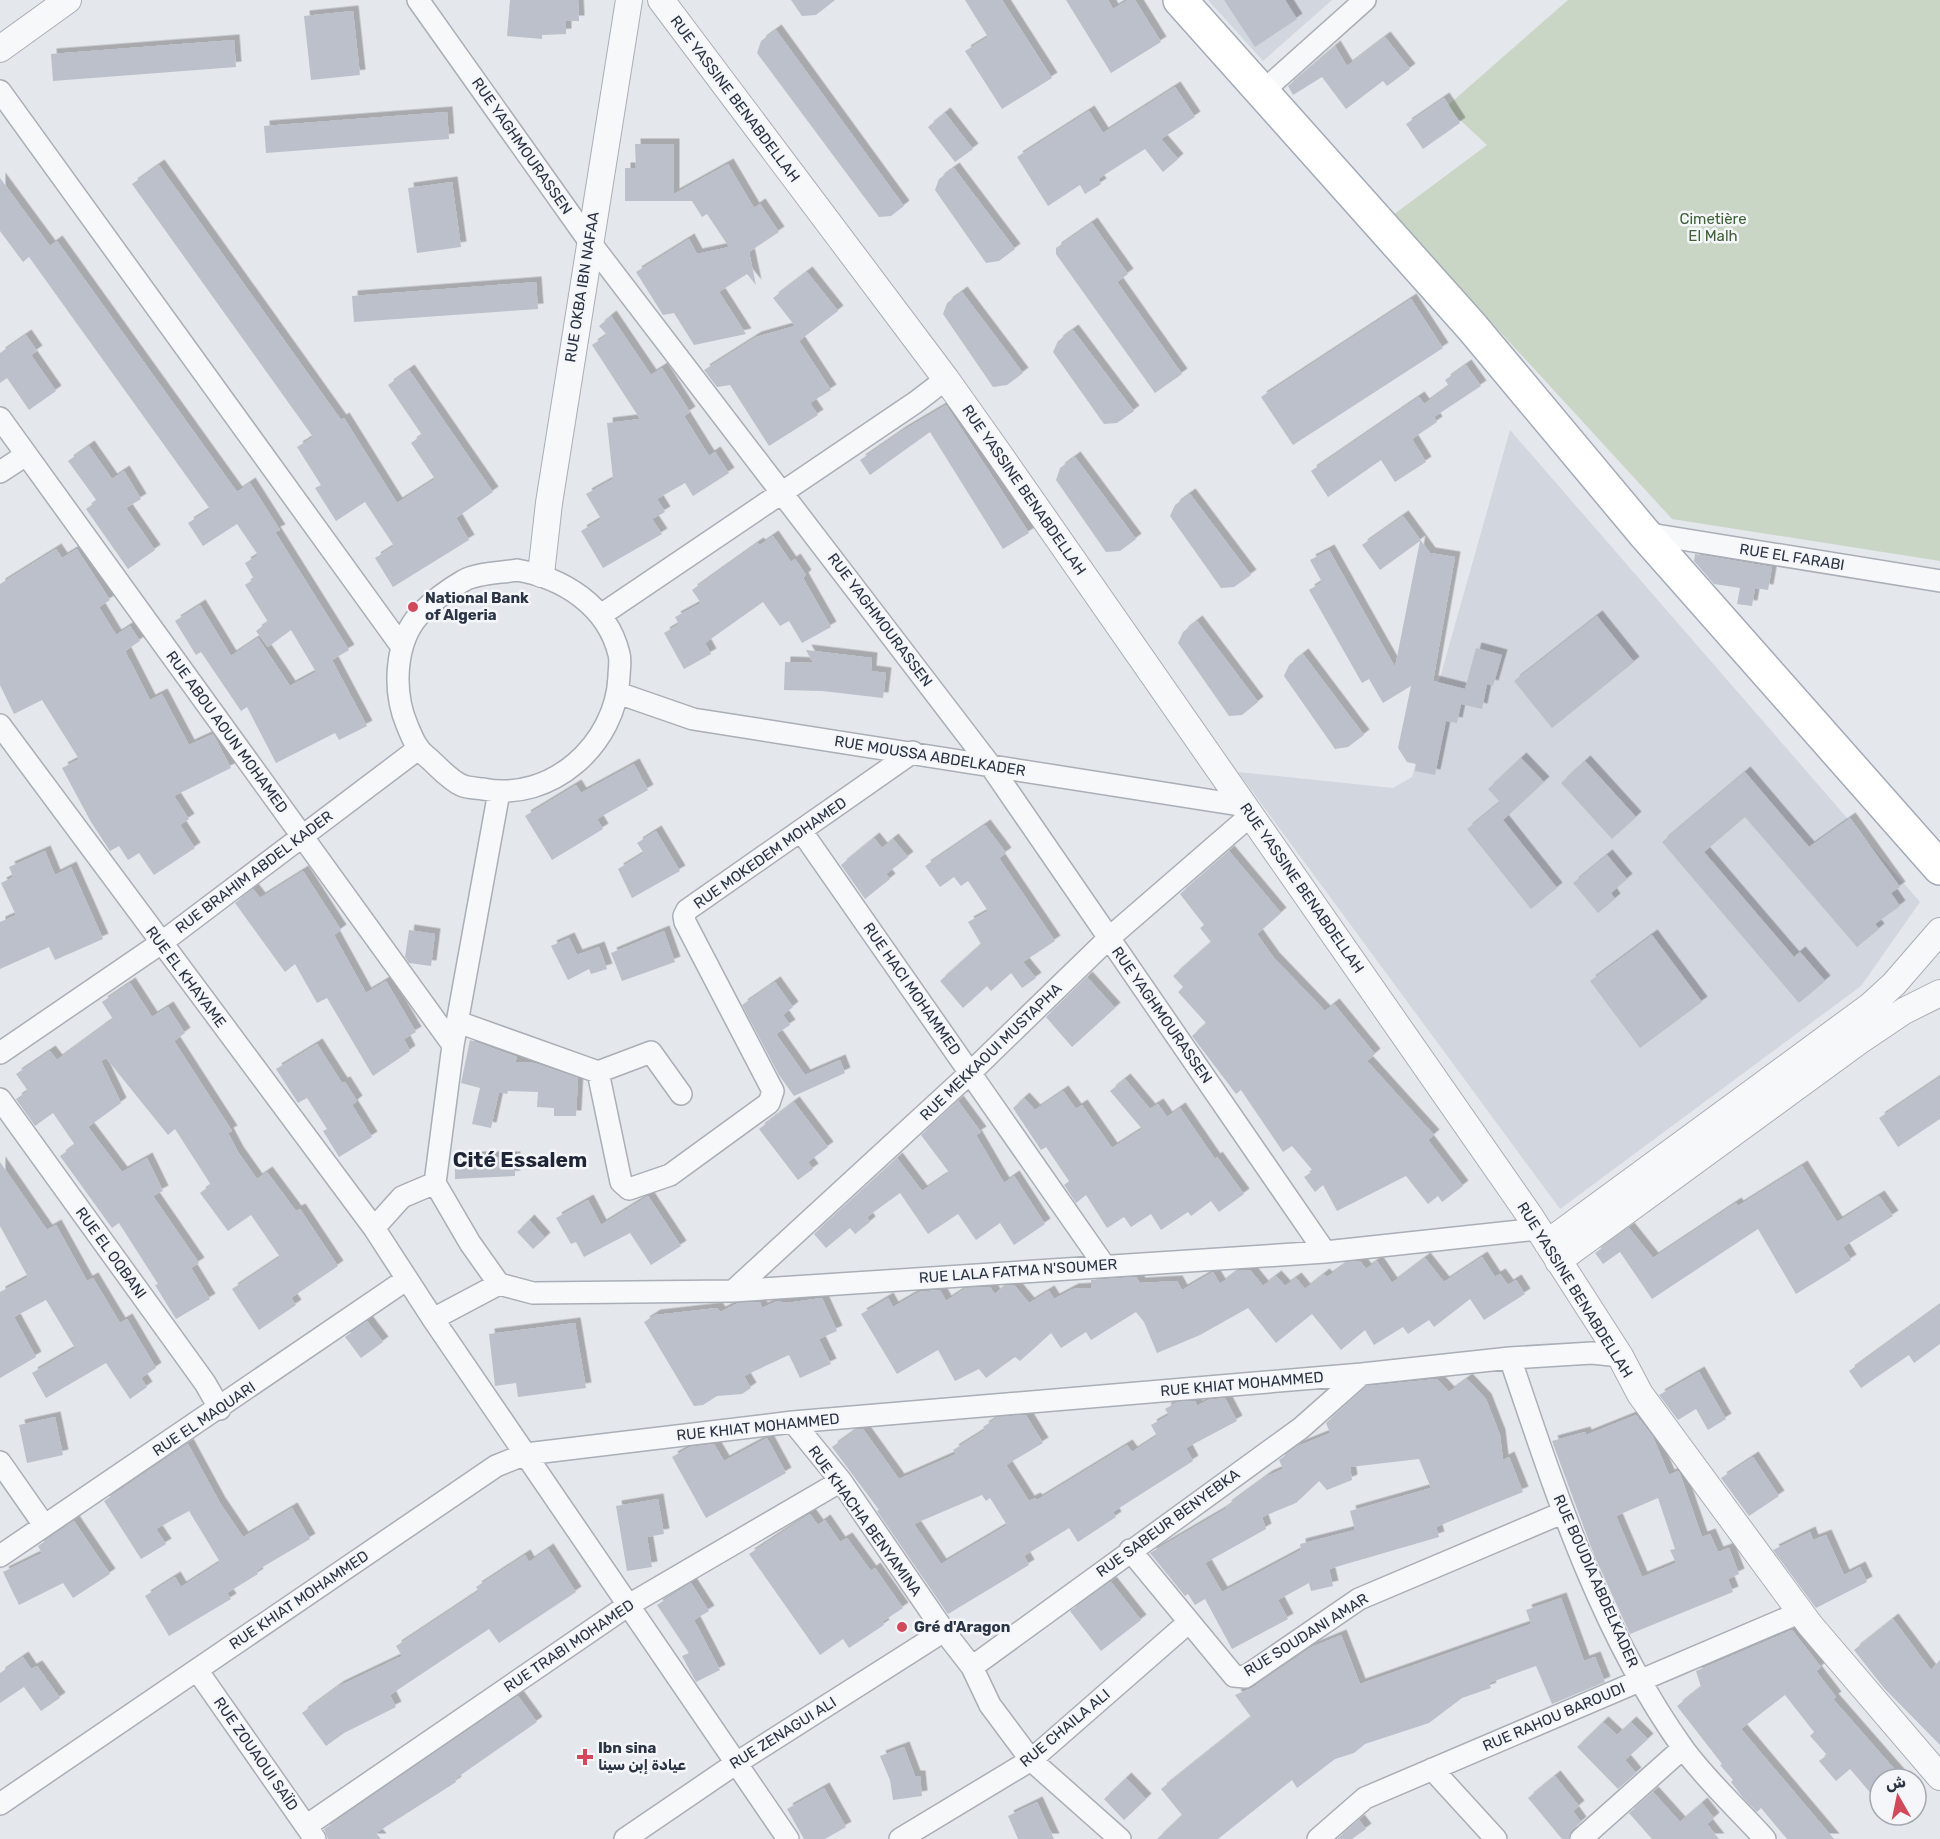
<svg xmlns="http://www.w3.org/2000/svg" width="1940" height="1839" viewBox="0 0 1940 1839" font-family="Rubik,Vazirmatn,sans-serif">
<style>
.built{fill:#d2d6de}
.green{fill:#c9d6c5}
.building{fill:#bbc0ca;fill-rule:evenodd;filter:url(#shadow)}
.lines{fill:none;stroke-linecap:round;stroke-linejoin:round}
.minor-casing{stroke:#a9aeb7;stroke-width:24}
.tertiary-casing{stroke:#a9aeb7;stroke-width:28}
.primary-casing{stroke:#a3abb8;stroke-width:36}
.minor{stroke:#f7f8fa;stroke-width:21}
.tertiary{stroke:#f7f8fa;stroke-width:26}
.primary{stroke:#fff;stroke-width:33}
.poi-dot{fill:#d1495b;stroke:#f4f6f9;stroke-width:2}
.labels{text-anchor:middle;stroke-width:5;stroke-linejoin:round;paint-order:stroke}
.street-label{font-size:15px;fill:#2b3445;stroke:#f4f6f9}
.park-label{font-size:15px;fill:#3f6138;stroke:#f4f6f9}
.poi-label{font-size:15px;font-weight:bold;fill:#2b3445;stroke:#f4f6f9;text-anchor:start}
.district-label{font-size:21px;font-weight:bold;fill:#1d2536;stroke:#f4f6f9}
</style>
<defs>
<filter id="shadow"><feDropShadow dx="5.5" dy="-5.5" stdDeviation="0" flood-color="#0004"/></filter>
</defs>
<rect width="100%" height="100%" fill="#e4e7ec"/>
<path class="built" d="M1208,0h124l-69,61z
M1510,430l410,472 -59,84 -301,223 -322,-437 155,16 19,-11z"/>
<path class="green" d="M1568,0h372v561l-268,-42 -279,-304 94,-70 -41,-38z"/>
<path class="building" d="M510,0h68l1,21h-13v13l-24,1v4l-35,-3z
M791,0h44l-19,15 -14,1z
M965,0h37l50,78 -50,31 -37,-58 23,-14z
M1066,0h42l5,9 15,-9h7l26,42 -50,31z
M1224,0h61l12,19 -42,28z
M353,11l7,64 -49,5 -7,-64z
M776,30l128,176 -13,10 -12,1 -122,-164 4,-12z
M1385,37l25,32 -23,17 -4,-5 -37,28 -24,-32 -29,18 -5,-9 47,-40 12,20z
M234,40l2,27 -183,14 -2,-27z
M1175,87l20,30 -34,22 17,20 -15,13 -18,-23 -47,30 3,5 -16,10 -5,-9 -32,21 -31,-49 72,-46 14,22z
M1444,98l16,25 -37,26 -17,-25z
M447,112l2,27 -183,14 -2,-27z
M945,113l28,36 -18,13 -27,-35z
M635,144h39v50l54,-30 26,44 6,-4 19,28 -30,20 7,33 -9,-11 -28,18 27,42 -52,11 -20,-32 -11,2 -27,-43 53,-33 8,15 32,-7 -22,-33 -5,3 -10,-16h-67v-33h11z
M159,165l182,255 3,-2 53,85 38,-24 -24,-36 11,-8 -34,-50 21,-15 84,122 -37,26 13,22 -76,47 -18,-29 19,-12 -29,-44 -29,19 -21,-33 6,-3 -24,-38 16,-10 -181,-253z
M954,168l61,81 -16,12 -13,2 -51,-73 4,-11z
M0,178l50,68 7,-5 180,251 13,-9 30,47 -5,2 74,118 -17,10 35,66 -28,14 -4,-7 -59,30 -29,-56 -6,4 -40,-59 -5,3 -21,-34 25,-16 31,51 27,-18 32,48 26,-14 -25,-42 -23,17 -12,-16 12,-9 -23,-37 9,-6 -9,-16 13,-8 -21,-31 -34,22 -15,-23 22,-14 -181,-252 -6,5 -23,-31z
M452,182l9,65 -44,6 -9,-65z
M1092,223l36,51 -11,8 65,92 -27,19 -99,-139v-6z
M807,272l31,39 -39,30 32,49 -21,13 8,12 -49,31 -39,-61 -13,2 -13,-17 52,-33 39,-11 -22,-28z
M536,282l2,27 -184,13 -2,-26z
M962,292l61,81 -16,12 -14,2 -50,-73 4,-11z
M1411,299l32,49 -150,97 -32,-48z
M611,316l40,59 11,-7 28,44 -6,4 25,40 6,-4 14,21 -36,23 -8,-13 -28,16 8,13 -13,7 10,15 -59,34 -22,-37 20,-12 -15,-25 27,-15 -6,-56 33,-4 -48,-74 15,-10 -8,-9z
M1073,330l61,81 -17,12 -13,1 -51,-72 5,-11z
M26,335l11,16 -6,4 25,36 -27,19 -22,-32 -7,5v-30z
M1466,365l15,21 -47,31 3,5 -25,17 14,23 -31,20 -14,-22 -53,37 -17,-26 108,-74 5,7 25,-18 -4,-6z
M946,405l83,128 -26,16 -73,-117 -60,43 -10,-15 42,-29z
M89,446l23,33 12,-8 17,28 -15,9 29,42 -27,19 -42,-60 11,-8 -29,-40z
M1075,457l61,82 -16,12 -14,1 -50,-72 4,-12z
M1190,494l61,81 -17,12 -13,1 -51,-72 5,-11z
M1403,516l27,37 25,4 -22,124 32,8 11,-41 26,7 -9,31 -6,-2 -5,25 -21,-5 -4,19 -11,-2 -11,54 -20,-4 1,-7 -9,-2 -9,-14 13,-62 -28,17 -14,-24 -7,4 -53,-93 13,-8 -12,-22 19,-10 66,117 25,-126 -40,29 -18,-25z
M773,536l18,26 4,-3 11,16 -3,3 28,49 -29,16 -13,-22 -9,5 -17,-24 -58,41 6,11 -27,15 -20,-36 15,-9 -4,-7 26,-14 -9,-13 66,-47 2,2z
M56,549l6,9 15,-9 33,51 -11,7 17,28 14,-9 10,15 -15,10 25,49 12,-6 27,51 24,-11 18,34 -57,28 15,23 -9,6 15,23 -41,27 -15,-22 -11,7 -9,-14 -9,5 -19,-29 -29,-54 17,-9 -37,-59 -28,14 -14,-29v-101z
M1695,554l77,13 -4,23 -13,-2 -3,18 -15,-2 3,-16 -26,-4 -20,-23z
M1597,616l37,46 -82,66 -38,-47z
M1197,621l61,81 -16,13 -13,1 -51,-73 5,-11z
M806,650l66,8 -1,13 15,2 -3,25 -61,-7 -38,-1 1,-28 28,1z
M1303,654l61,81 -16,12 -13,2 -51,-73 5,-11z
M1521,758l23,24 -41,38 54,68 -26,21 -64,-80 33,-27 -12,-13z
M1585,761l51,56 -24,22 -51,-56z
M634,764l14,26 -51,29 6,10 -51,31 -27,-44 51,-31 5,8z
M1745,772l64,75 41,-29 50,69 -9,6 9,13 -25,18 4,5 -22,18 -112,-130 -41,35 90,105 6,-5 25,29 -26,22 -137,-161z
M985,825l21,28 -7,5 56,83 -32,21 13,16 -14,10 -11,-15 -20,18 -4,-5 -24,22 -23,-27 41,-37 -13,-22 20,-11 -20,-30 -7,5 -7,-9 -14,10 -15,-21z
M656,831l24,40 -48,27 -14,-29 26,-16 -7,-10z
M874,838l8,10 11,-9 15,18 -22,17 4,5 -25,20 -24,-34z
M45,851l10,24 16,-8 32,72 -48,21 -6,-13 -49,22v-47l16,-7 -15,-32 12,-6 -4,-10z
M1229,851l52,62 -24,21 17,24 51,53 9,-7 41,50 -8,7 67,74 -6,5 35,46 -21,16 -4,-6 -10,8 -22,-28 -69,35 -14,-26 -8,7 -11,-15 9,-6 -21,-25 -9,6 -42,-62 -5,4 -44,-58 14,-13 -28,-31 5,-5 -10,-11 38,-34 -11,-14 4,-3 -24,-31z
M1607,855l20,24 -16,14 4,6 -17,14 -25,-30z
M303,871l38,59 -7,5 32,58 20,-12 30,51 -12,7 6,12 -37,25 -46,-78 -10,5 -22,-39 -10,8 -50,-69 18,-14 7,9z
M409,930l26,4 -4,32 -22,-3 -4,-6z
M664,931l11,31 -53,19 -11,-28z
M1652,935l50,67 -62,46 -50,-67z
M569,938l8,17 22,-8 8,22 -16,5 -2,-5 -21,11 -17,-34z
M1087,977l28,31 -43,39 -26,-30z
M775,982l18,25 -10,8 7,10 -14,9 29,41 35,-15 5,13 -51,23 -15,-21 -37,-70z
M130,983l22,34 16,-10 17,26 -11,8 58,90 -4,2 10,19 19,27 10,-7 29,39 4,-2 38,57 -47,32 5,7 -37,25 -27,-41 48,-32 -29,-42 -23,16 -28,-38 11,-8 -36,-56 -7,6 -62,-77 -5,3 20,42 -33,24 34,45 25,-14 16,33 -10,5 46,67 -8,5 19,31 -34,20 -21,-34 3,-1 -39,-61 -7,5 -52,-72 15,-11 -22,-32 -18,13 -19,-27 12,-8 -12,-17 34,-23 7,9 56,-41 -11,-17z
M470,1040l47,17 -2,5 19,1 44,15 -2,38h-22v-8l-17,-1 1,-15 -30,-1 -1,3 -8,-2 -8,36 -19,-4 8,-36 -19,-5z
M317,1044l25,39 3,-1 12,19 -5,4 20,32 -33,20 -16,-26 4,-2 -20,-31 -9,5 -22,-34z
M1940,1077v42l-42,28 -19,-29z
M1125,1079l25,30 8,-5 9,13 13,-9 35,51 2,-2 27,37 -25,18 -8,-11 -20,15 -3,-4 -27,18 -10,-16 -20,13 -7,-10 -17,11 -21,-33 -10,8 -12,-18 5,-4 -23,-34 -5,3 -28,-42 11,-10 11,12 28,-19 13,18 6,-4 30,43 30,-19 -32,-38z
M958,1101l23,31 -5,3 28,48 10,-7 31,48 -31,21 -14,-22 -24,17 -18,-26 -30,20 -28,-41 -33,24 3,5 -15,12 -5,-6 -24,20 -12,-14 83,-76 25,33 25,-17 1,-3 -27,-36z
M794,1102l34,45 -20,15 5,7 -15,11 -39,-51z
M455,1157h60v19l-60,3z
M0,1162l47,68 9,-5 31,56 6,-3 27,45 7,-4 29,49 -15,10 6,9 -17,12 -24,-36 -60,35 -14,-25 43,-25 -29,-48 -32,17 22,40 -36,21v-86l28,-15 -28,-51z
M1802,1166l35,56 42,-26 14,20 -50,31 8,13 -55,34 -38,-65 -106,70 -32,-47 -17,12 -8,-11 34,-25 24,30 83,-55 2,3z
M648,1196l33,50 -30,19 -21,-32 -46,24 -8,-15 -5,2 -15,-26 32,-18 13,25z
M529,1220l16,18 -12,11 -16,-17z
M1482,1257l13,20 5,-3 8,11 8,-5 9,14 -41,26 -14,-21 -36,28 -5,-7 -21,14 -5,-7 -29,18 -9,-15 -24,20 -29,-36 -36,29 -28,-35 -48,27 -43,18 -13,-31 -8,-10 -45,28 -5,-8 -25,16 -10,-15 -31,28 -5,-4 -29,21 -7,-9 -24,12 -17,-31 -41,24 -36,-60 27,-16 5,9 26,-15 21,-2 6,11 20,-13 24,-1 5,7 9,-8 10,-1 15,18 20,-12 5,8 19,-10 18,-1v-8l45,-3 4,6 37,-2 5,9 31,-18 7,12 17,-13 13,-1 13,16 13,-10 9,10 11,-8 9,11 19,-15 3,3 21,-15 12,-1 6,8 11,-8 15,22 33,-25 19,24z
M822,1298l15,33 -18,8 12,25 -31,14 -11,-23 -45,21 7,12 -9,6 -25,2 -14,9 -9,1 -50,-84 11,-7 62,-7 3,4 18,-9 22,-1 2,6 15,-7 9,2z
M1940,1305v39l-26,19 -5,-8 -48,33 -12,-17z
M367,1321l16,21 -22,16 -16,-21z
M575,1323l11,65 -68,9 -2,-14 -21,3 -6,-52z
M1699,1372l27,47 -18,11 -12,-21 -18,11 -19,-25z
M1437,1379l12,13 18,-13 19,20 14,36 3,25 6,-3 14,35 -87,35 3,10 -110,32 4,17 -22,5 -2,-8 -31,17 10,19 -56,30 -27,-50 -10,6 -7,-11 -3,2 -35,-43 77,-45 -1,-2 41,-30 16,-7 -4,-9 19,-14 32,-13 -4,-10 41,-37zM1419,1459l12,29 -81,23 5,19 -55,14 1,6 -79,42 -17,-29 61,-34 -4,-12 34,-14 23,-22 8,9 25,-10 -2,-13z
M1225,1398l12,23 -51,27 7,13 -80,51 3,5 -38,25 -9,-14 -45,28 5,9 -81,49 -71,-103 2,-1 -47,-63 25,-18h6l36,50 57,-25 -3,-4 32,-20 -2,-3 15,-10 28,-2 17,28 -37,22 23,36 6,-3 2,2 90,-55 5,7 25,-16 -6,-11 18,-10 -4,-6 12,-7 18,-1 2,5 11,-6zM982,1495l4,6 4,-3 17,27 -66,39 -27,-40z
M1636,1415l17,22 16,38 9,-4 2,3 22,63 8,-3 8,18 11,-4 10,26 -11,5 5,13 -103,42 -36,-79 -42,-114 33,-9 1,3zM1658,1498l17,51 -5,1 6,13 -34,14 -26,-61z
M55,1417l8,38 -36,8 -8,-38z
M767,1438l19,35 -80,45 -34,-61 18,-10 24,-3 10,17z
M188,1444l32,59 23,34 49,-29 18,31 -54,32 2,3 -31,19 4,6 -62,37 -24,-40 30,-19 6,10 39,-25 -31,-51 -33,18 10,15 -25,15 -37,-58z
M1753,1457l26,39 -30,20 -28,-38z
M658,1499l6,35 -17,3 5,30 -25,4 -11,-65z
M810,1514l8,11 7,-5 15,22 7,-4 24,33 4,-3 28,40 -21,14 2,3 -35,23 -6,-9 -23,16 -71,-101z
M74,1521l36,53 -37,24 -10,-15 -44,22 -16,-33 39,-19 -4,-7z
M1810,1532l3,8 13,-5 18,40 16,-8 7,15 -51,26 -43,-58z
M548,1549l28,43 -77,51 -10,-14 -99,66 6,12 -52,26 -18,13 -24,-33 37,-27 63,-30 -6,-10 83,-55 -3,-4 49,-32 4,7z
M1111,1582l30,38 -40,31 -31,-40z
M691,1583l18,28 -15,9 26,50 -24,12 -14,-26 7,-3 -32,-48z
M1561,1598l23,63 11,-4 10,25 -53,22 -16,-38 -47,17 2,5 -29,10 -33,25 -64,21 -11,9 -19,6 -38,29 -5,-8 -74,59h-61l25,-24 -21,-26 90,-72 -16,-22 17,-7 60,-41 29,-12 19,49 171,-60 -5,-14z
M1893,1619l38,51 9,-10v85l-56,-57 -30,-38z
M1792,1630l29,37 -5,4 20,26 -3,2 70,80h-23v25l-30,-35 -14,12 -17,-20 8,-6 -17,-19 4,-4 -29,-37 -44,34 93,110h-47l-26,-31 -4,4 -13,-13 -13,-17 2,-2 -13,-15 2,-1 -45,-58 24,-19 -5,-16z
M23,1657l8,12 6,-3 23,32 -19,13 -17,-24 -24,16v-30z
M518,1696l19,26 -82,57 1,3 -80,51 5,6h-53l-4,-10z
M1603,1722l14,13 14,-13 17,17 -23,21 11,13 -18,16 -41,-42z
M904,1747l11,29h5l2,20 -29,4 -3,-20 -10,-24z
M1555,1776l24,30 -6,5 8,11 -9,8 -3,9h-7l-34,-41z
M1126,1778l20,21 -22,21 -20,-21z
M824,1788l22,39 -21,12h-21l-17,-30z
M1653,1792l27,30 22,-19 12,15 -7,6 12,15h-67l-23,-26z
M1037,1802l17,37h-36l-10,-23z
M1359,1820l7,9 -14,10h-15z"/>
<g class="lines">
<g class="minor-casing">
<path id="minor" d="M418,0l171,241 401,524 335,487
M0,91l402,556
M1262,92l103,-92
M0,418l453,627
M0,472l26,-17
M1644,533l296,48
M517,570c46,8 90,35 102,84 2,7 0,16 0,23 -3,67 -68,126 -136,112 -7,-1 -16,-1 -22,-4 -13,-6 -25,-21 -35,-29 -10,-8 -14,-19 -19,-31 -14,-33 -13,-83 13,-111 12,-12 29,-25 43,-33 13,-8 38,-8 54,-11z
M601,615l315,-213 30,-23
M618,693l75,26 553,87
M0,725l374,503
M802,832l302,433
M458,1022l140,50
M0,1053l161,-110 257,-194
M681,1094l-30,-42 -53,20 23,110 8,7 41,-14 99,-72 4,-12 -88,-169 -1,-6 3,-6 226,-158
M0,1099l205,284 15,26
M435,1183l18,-138 46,-253
M435,1183l35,60 29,41 -66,35 -59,-91 28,-31z
M499,1284l34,9 200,-2 592,-39 213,-23
M733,1291l237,-218 139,-135 142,-123
M433,1319l355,520
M1510,1358c45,133 90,274 173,390 23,32 55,61 82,91
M793,1422l48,59 103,150 28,36 18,38 41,55 89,79
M0,1462l44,63
M1130,1550l104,126 11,1 114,-78 203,-86
M0,1556l407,-277
M972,1667l329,-239 61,-54
M197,1670l118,169
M1432,1769l64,70
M0,1804l496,-338 30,-12 267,-32 569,-48 148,-16 82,-5 28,3
M306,1826l321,-220 214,-125
M625,1839l110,-75 209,-133
M900,1839l131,-79 158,-138
M1318,1839l47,-41 436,-186
M1581,1839l102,-91"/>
</g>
<g class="tertiary-casing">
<path id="tertiary" d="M661,0l285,379 49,69 535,768 90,140 20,38 170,231 130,152
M0,49l68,-49
M541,574l8,-71 80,-503
M1547,1243l323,-237 24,-22 46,-53
M1558,1261l300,-219 46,-31 36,-18"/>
</g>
<g class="primary-casing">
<path id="primary" d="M1180,0l292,327 172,206 296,335"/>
</g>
<use href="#minor" class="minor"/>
<use href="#tertiary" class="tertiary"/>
<use href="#primary" class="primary"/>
</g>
<g class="poi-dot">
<circle cx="413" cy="607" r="6"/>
<circle cx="902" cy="1627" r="6"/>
<path d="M582 1748h6v6h6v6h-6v6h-6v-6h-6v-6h6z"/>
</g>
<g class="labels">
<g class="street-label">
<text transform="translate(735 99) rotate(53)" y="5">RUE YASSINE BENABDELLAH</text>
<text transform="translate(522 146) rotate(55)" y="5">RUE YAGHMOURASSEN</text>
<text transform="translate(582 287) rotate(-81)" y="5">RUE OKBA IBN NAFAA</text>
<text transform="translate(1024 490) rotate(55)" y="5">RUE YASSINE BENABDELLAH</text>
<text transform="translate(1792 557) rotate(9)" y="5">RUE EL FARABI</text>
<text transform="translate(880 620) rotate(53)" y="5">RUE YAGHMOURASSEN</text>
<text transform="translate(227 732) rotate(54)" y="5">RUE ABOU AOUN MOHAMED</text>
<text transform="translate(930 756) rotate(9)" y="5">RUE MOUSSA ABDELKADER</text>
<text transform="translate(770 853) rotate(-35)" y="5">RUE MOKEDEM MOHAMED</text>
<text transform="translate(254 872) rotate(-37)" y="5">RUE BRAHIM ABDEL KADER</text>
<text transform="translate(1302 888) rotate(55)" y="5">RUE YASSINE BENABDELLAH</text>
<text transform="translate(186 977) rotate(53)" y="5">RUE EL KHAYAME</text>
<text transform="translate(912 989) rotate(55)" y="5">RUE HACI MOHAMMED</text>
<text transform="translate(1162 1015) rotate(55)" y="5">RUE YAGHMOURASSEN</text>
<text transform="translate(991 1052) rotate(-44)" y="5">RUE MEKKAOUI MUSTAPHA</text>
<text transform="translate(111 1253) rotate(54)" y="5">RUE EL OQBANI</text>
<text transform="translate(1018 1271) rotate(-4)" y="5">RUE LALA FATMA N'SOUMER</text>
<text transform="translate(1575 1290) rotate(58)" y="5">RUE YASSINE BENABDELLAH</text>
<text transform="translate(1242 1384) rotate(-5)" y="5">RUE KHIAT MOHAMMED</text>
<text transform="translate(204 1419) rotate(-34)" y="5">RUE EL MAQUARI</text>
<text transform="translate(758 1427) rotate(-6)" y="5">RUE KHIAT MOHAMMED</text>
<text transform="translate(865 1521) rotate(54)" y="5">RUE KHACHA BENYAMINA</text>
<text transform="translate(1168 1523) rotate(-36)" y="5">RUE SABEUR BENYEBKA</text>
<text transform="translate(1596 1581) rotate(66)" y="5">RUE BOUDIA ABDELKADER</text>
<text transform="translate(299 1600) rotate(-34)" y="5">RUE KHIAT MOHAMMED</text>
<text transform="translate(1306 1635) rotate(-32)" y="5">RUE SOUDANI AMAR</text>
<text transform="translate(569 1646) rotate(-34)" y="5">RUE TRABI MOHAMED</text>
<text transform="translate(1554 1717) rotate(-23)" y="5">RUE RAHOU BAROUDI</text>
<text transform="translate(1065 1728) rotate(-40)" y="5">RUE CHAILA ALI</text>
<text transform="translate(783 1733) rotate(-32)" y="5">RUE ZENAGUI ALI</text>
<text transform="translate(256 1754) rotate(55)" y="5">RUE ZOUAOUI SAÏD</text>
</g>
<g class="park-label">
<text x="1713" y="224">Cimetière<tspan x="1713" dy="17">El Malh</tspan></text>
</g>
<g class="poi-label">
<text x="425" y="603">National Bank<tspan x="425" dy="17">of Algeria</tspan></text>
<text x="914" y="1632">Gré d'Aragon</text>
<text x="598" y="1753">Ibn sina<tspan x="598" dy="17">عيادة إبن سينا</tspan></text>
</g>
<g class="district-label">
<text x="520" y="1167">Cité Essalem</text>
</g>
</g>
<g transform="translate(1898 1797) rotate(351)"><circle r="28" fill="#f4f6f9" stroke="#a4a8b1" stroke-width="1.5"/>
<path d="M0-4.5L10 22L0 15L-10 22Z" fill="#d1495b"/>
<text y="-9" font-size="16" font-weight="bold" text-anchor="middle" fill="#2b3445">ش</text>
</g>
</svg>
